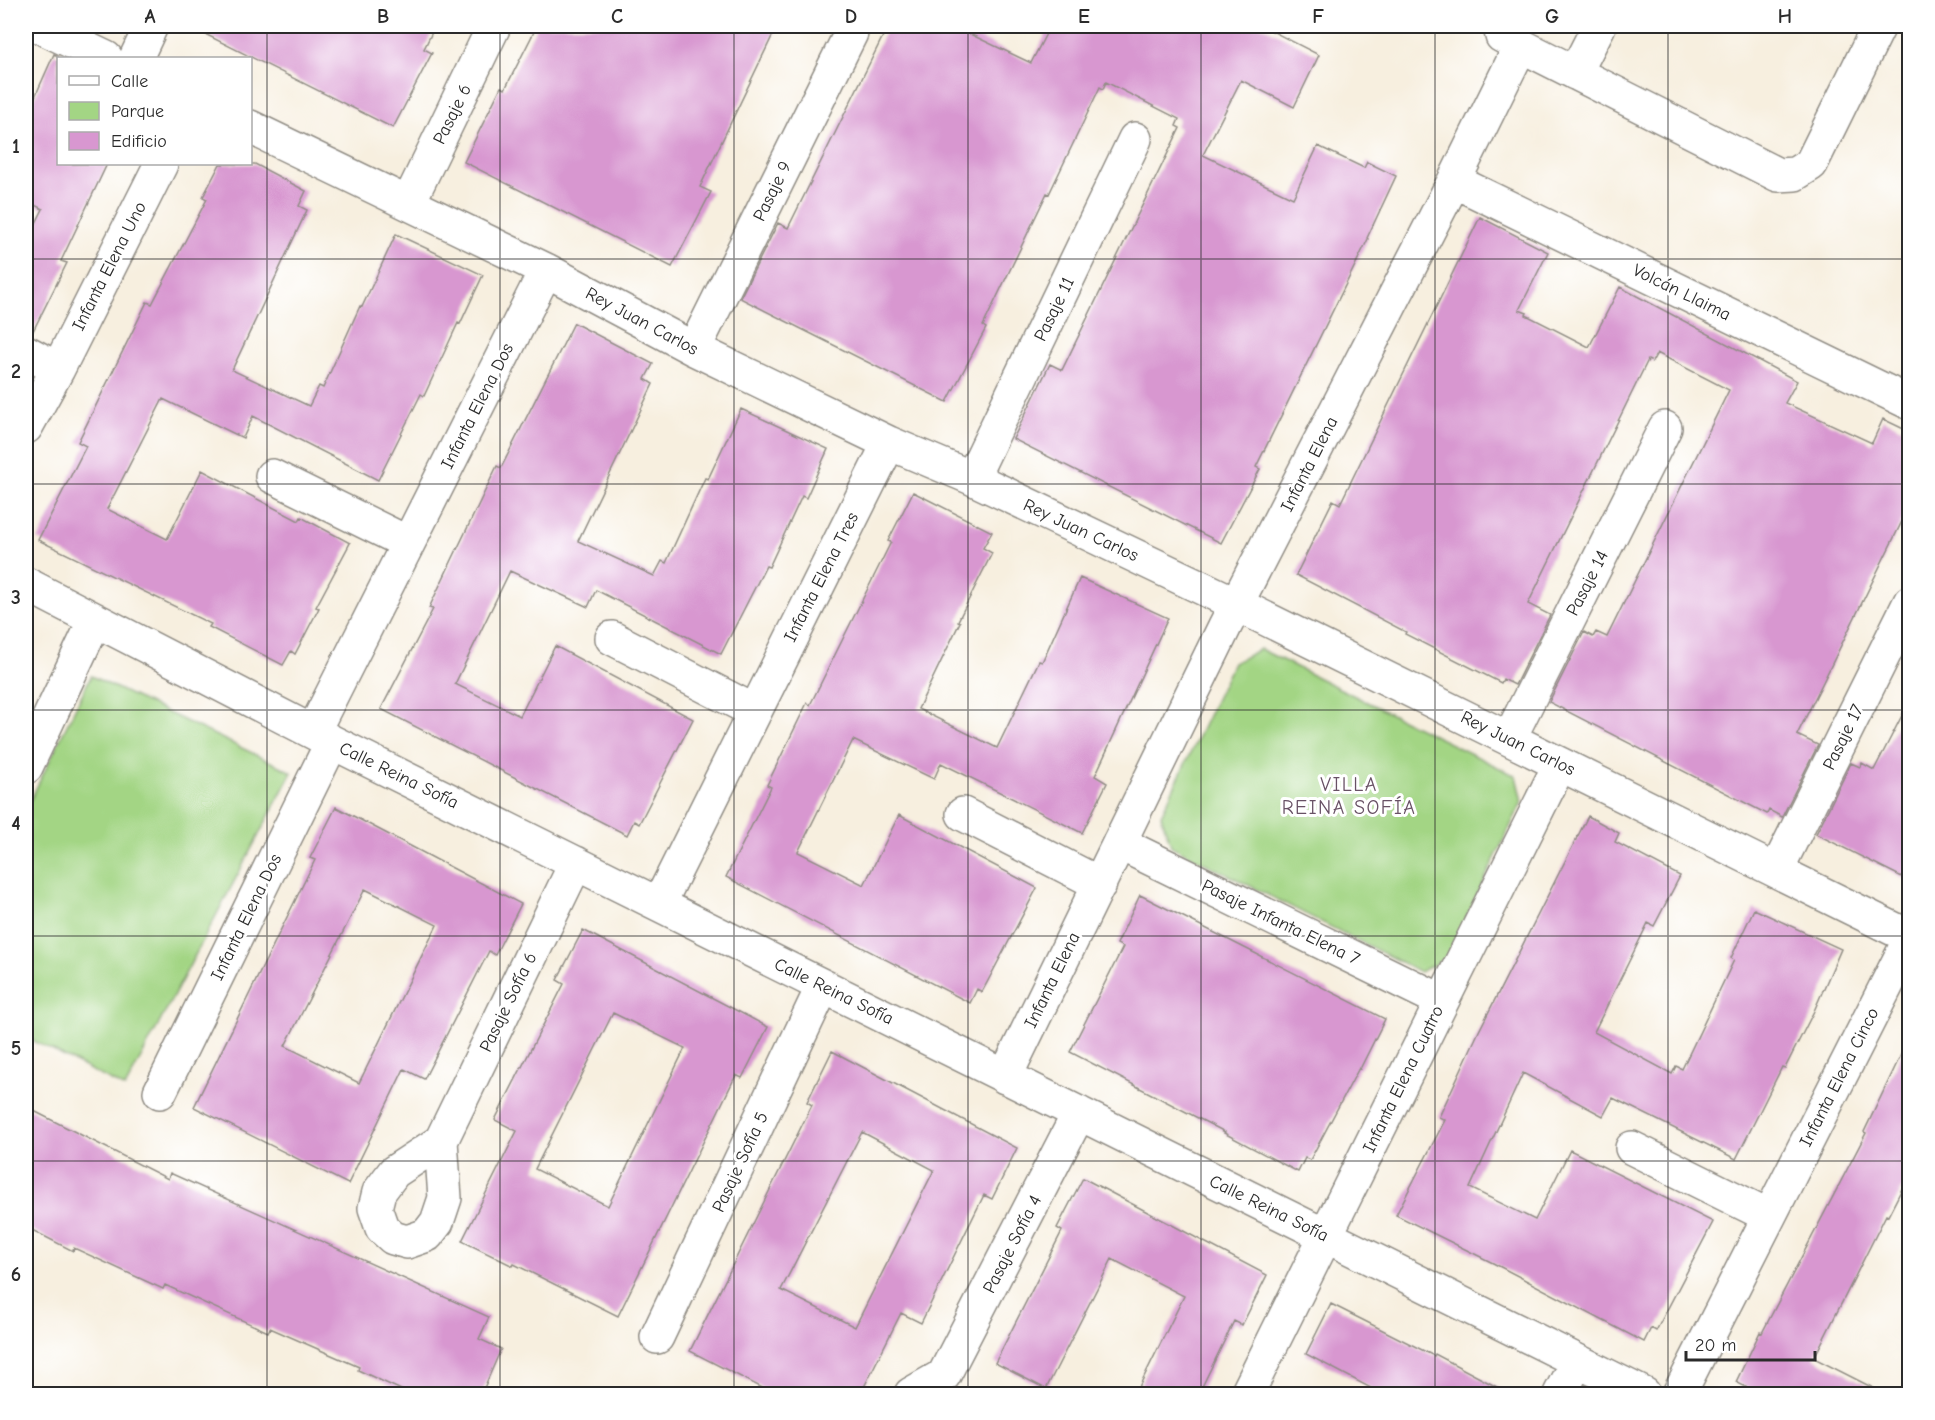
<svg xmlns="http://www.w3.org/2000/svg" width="1935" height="1420" viewBox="0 0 1935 1420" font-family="'Comic Neue',sans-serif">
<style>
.green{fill:#a3d584;stroke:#678058;stroke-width:1.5}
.building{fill:#d897d0;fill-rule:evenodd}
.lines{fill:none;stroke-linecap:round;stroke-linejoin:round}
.minor-casing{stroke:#918d85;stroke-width:36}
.minor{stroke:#fff;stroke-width:33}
.grid{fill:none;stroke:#2b2b2b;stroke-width:1.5;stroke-opacity:0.55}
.labels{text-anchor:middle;stroke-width:6;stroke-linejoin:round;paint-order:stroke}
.street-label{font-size:18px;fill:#2b2b2b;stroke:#fff}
.neighbourhood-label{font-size:20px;letter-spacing:1.5px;fill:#685165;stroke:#fff}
.neatline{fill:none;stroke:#2b2b2b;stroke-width:2}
.grid-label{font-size:20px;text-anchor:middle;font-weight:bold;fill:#2b2b2b}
</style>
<rect width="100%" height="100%" fill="#fff"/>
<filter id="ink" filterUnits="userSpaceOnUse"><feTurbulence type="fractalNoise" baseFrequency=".0167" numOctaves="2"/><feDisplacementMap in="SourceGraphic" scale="12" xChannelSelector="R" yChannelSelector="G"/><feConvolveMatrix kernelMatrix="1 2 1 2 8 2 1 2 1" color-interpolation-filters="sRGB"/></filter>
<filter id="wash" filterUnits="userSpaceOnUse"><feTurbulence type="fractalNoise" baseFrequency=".008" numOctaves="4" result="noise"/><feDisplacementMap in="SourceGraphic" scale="24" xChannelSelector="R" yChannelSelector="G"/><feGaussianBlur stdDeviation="1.35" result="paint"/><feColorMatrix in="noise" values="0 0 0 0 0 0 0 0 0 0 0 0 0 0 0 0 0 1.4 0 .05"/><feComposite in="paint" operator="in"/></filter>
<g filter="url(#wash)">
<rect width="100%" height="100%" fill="#f7efdf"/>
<path class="green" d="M1260,649l256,127 6,26 -75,156 -27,14 -249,-126 -10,-31 72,-152z
M91,676l201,96 -167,316 -99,-51v-228z"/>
<g id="blocks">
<path class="building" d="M189,26h246l-11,23 8,4 -39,75z
M537,26h240l-77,161 11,5 -39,75 -208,-105 37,-75 4,2z
M888,26h65l78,37 19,-37h212l57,29 -25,52 -53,-27 -38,75 90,43 25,-52 46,22 3,-6 29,14 -29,62 1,1 -112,228 4,2 -39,74 -208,-104 37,-75 12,6 118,-242 -4,-2 3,-7 -73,-37 -3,7 -3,-2 -51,107 -2,-1 -64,133 3,2 -39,74 -207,-104 38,-75 10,5z
M54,54l4,2v108h49l-46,97 6,2 -36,72 -5,-2v-90l17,-34 -17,-8v-84z
M220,164h35l51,27 -7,15 8,4 -75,160 77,36 10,-20 4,2 37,-82 2,1 34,-73 87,41 -23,49 -2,-1 -34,73 -3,-2 -43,86 -125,-64 -10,22 -80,-39 -56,110 60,30 35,-69 97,51 2,-4 49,26 -34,64 3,1 -24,46 -4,-3 -8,14 -74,-38 2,-3 -173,-84 48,-94 -8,-4 69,-140 5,2 55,-105 -4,-2z
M1480,217l68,35 -29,58 8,3 -1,2 63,32 31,-60 177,94 -12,22 87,40 11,-24 27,13v73l-113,230 21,10 -36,72 -13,-7 -2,4 -218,-112 35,-70 9,5 3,-5 11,5 122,-247 -72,-37 -5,9 -4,-2 -120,244 22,11 -35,70 -12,-6 -2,4 -96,-49 1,-2 -110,-57 37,-75 7,4z
M574,323l79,41 -8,15 8,5 -75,157 76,35 8,-15 4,2 39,-85 3,1 33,-70 87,40 -22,49 -4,-2 -33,71 -3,-1 -45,88 -125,-64 -8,17 -78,-36 -55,113 65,32 35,-70 138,73 -54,105 -5,-3 -7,14 -246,-126 52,-100 -4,-1 68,-142 4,2z
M913,492l79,40 -9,16 9,5 -34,68 2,1 -42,87 79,39 42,-87 3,1 38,-84 88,40 -73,158 12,7 -25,50 -141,-70 -7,16 -81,-39 -55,112 66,33 35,-70 138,73 -55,104 -5,-3 -7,14 -244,-126 45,-90 -4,-2 40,-82 3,2 81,-163 -3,-1z
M1910,700v181l-94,-47 35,-71 9,4 2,-4 12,7z
M336,807l185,97 -26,51 -6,-4 -65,128 -20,-10 -56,115 -154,-77 121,-247 -5,-2zM365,889l72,36 -78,158 -74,-37z
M1588,816l31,17 -4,9 65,34 -26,50 -6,-3 -54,109 78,42 4,-8 6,3 52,-109 -3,-2 23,-49 87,40 -27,62 -29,57 -3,-1 -46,92 -123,-61 -10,18 -80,-43 -53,115 65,32 35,-70 143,72 -57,109 -5,-3 -7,14 -151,-79 -97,-48 49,-95 -6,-3 40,-86z
M1140,895l245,124 -25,50 -1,-1 -49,92 -5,-2 -7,14 -74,-39 1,-1 -155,-80 53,-105 -6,-3z
M583,930l185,97 -26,51 -6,-3 -118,241 -104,-52 -1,2 -51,-25 55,-110 -22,-11 69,-136 -7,-4zM613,1013l72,35 -77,158 -73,-37z
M1910,1036v137l-22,43 -2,-1 -72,143 73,37h-126l-25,-13 24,-50 2,1 104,-200 -2,-1z
M832,1051l185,97 -25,51 -8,-4 -63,128 -20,-10 -41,82h-84l-86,-44 122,-246 -5,-3zM862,1132l72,38 -79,157 -74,-37z
M26,1107l142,72 2,-6 319,144 -10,22 22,10 -20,46h-69l-54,-25 1,-3 -89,-39 -2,4 -103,-47 -2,4 -89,-41 -1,3 -47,-24z
M1083,1178l184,97 -25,50 -8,-4 -36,74h-63l49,-99 -72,-37 -66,130 -51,-26 67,-132 -5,-3z
M1331,1304l103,52 1,-2 77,41h-128l-78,-41z"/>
</g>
</g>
<g filter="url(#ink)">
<use href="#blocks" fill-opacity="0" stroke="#918d85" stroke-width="1.5"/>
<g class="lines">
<g class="minor-casing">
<path id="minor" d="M39,26l67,32
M1500,26l2,10 276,139 17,-1 16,-10 68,-138
M136,58l15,-32
M1575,73l24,-47
M250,127l296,143 148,79 195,94 83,35 264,126 674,333
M1454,181l456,222
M409,202l85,-176
M694,349l157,-316
M26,352l32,17
M26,427l32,-58 103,-205
M272,476l136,67
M972,478l163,-339
M26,584l306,158 1312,652
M612,638l142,73
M313,732l233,-462
M1509,739l156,-311
M26,767l69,-147
M963,814l137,70
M1119,843l323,158
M1776,871l134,-269
M659,904l230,-461
M1005,1077l220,-451 229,-445 67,-136
M160,1092l172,-350
M441,1141l4,57 -8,24 -10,13 -20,7 -14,-4 -11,-10 -7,-20 4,-16 15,-20 47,-31 135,-278
M1632,1148l137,68
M657,1337l166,-351
M911,1394l33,-19 135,-262
M1247,1394l313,-630
M1560,1394l17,-33
M1679,1394l231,-455"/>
</g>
<use href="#minor" class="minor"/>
</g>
</g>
<path class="grid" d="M267,26v1368M500,26v1368M734,26v1368M968,26v1368M1201,26v1368M1435,26v1368M1668,26v1368M26,259h1884M26,484h1884M26,710h1884M26,936h1884M26,1161h1884"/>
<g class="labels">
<g class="street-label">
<text transform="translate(452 114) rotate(-64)" y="6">Pasaje 6</text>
<text transform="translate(772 191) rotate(-64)" y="6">Pasaje 9</text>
<text transform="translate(109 266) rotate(-63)" y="6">Infanta Elena Uno</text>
<text transform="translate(1682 292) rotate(26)" y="6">Volcán Llaima</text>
<text transform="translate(1054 309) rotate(-64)" y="6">Pasaje 11</text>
<text transform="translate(642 321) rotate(28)" y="6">Rey Juan Carlos</text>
<text transform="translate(477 406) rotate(-63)" y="6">Infanta Elena Dos</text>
<text transform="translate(1309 464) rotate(-63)" y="6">Infanta Elena</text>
<text transform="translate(1081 530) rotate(25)" y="6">Rey Juan Carlos</text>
<text transform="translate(821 577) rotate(-63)" y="6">Infanta Elena Tres</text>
<text transform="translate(1587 583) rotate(-63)" y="6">Pasaje 14</text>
<text transform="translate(1843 737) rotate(-64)" y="6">Pasaje 17</text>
<text transform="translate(1518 743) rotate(26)" y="6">Rey Juan Carlos</text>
<text transform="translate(399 775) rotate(26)" y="6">Calle Reina Sofía</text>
<text transform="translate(246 917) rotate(-64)" y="6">Infanta Elena Dos</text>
<text transform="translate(1281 922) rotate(26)" y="6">Pasaje Infanta Elena 7</text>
<text transform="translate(1052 980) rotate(-64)" y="6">Infanta Elena</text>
<text transform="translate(834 991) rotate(26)" y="6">Calle Reina Sofía</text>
<text transform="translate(508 1002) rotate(-64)" y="6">Pasaje Sofía 6</text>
<text transform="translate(1839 1077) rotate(-63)" y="6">Infanta Elena Cinco</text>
<text transform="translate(1403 1079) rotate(-64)" y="6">Infanta Elena Cuatro</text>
<text transform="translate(740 1162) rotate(-65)" y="6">Pasaje Sofía 5</text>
<text transform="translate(1269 1208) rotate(26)" y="6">Calle Reina Sofía</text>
<text transform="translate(1012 1244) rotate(-63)" y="6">Pasaje Sofía 4</text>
</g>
<g class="neighbourhood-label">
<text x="1349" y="791">VILLA<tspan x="1349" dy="23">REINA SOFÍA</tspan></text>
</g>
</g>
<rect width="1935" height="1420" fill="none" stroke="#fff" stroke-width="66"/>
<rect x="57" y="57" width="195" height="108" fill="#ffffff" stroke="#aaaaaa" stroke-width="1.5"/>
<rect x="69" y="76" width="30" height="9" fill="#ffffff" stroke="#aaaaaa" stroke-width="1.5"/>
<text x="111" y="87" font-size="18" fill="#2b2b2b">Calle</text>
<rect x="69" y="102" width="30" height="18" fill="#a3d584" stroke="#aaaaaa" stroke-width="1.5"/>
<text x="111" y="117" font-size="18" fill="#2b2b2b">Parque</text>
<rect x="69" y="132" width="30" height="18" fill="#d897d0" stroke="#aaaaaa" stroke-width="1.5"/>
<text x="111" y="147" font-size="18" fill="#2b2b2b">Edificio</text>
<path d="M1686 1351v9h129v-9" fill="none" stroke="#2b2b2b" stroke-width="3"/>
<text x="1695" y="1351" font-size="18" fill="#2b2b2b" stroke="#ffffff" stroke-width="4.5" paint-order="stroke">20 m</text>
<rect x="33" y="33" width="1869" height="1354" class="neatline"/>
<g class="grid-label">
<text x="150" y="23">A</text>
<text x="383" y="23">B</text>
<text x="617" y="23">C</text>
<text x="851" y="23">D</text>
<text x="1084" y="23">E</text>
<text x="1318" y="23">F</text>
<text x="1552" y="23">G</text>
<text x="1785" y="23">H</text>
<text x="16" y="153">1</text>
<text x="16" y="378">2</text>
<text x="16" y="604">3</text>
<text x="16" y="830">4</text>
<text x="16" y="1055">5</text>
<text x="16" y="1281">6</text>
</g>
</svg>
